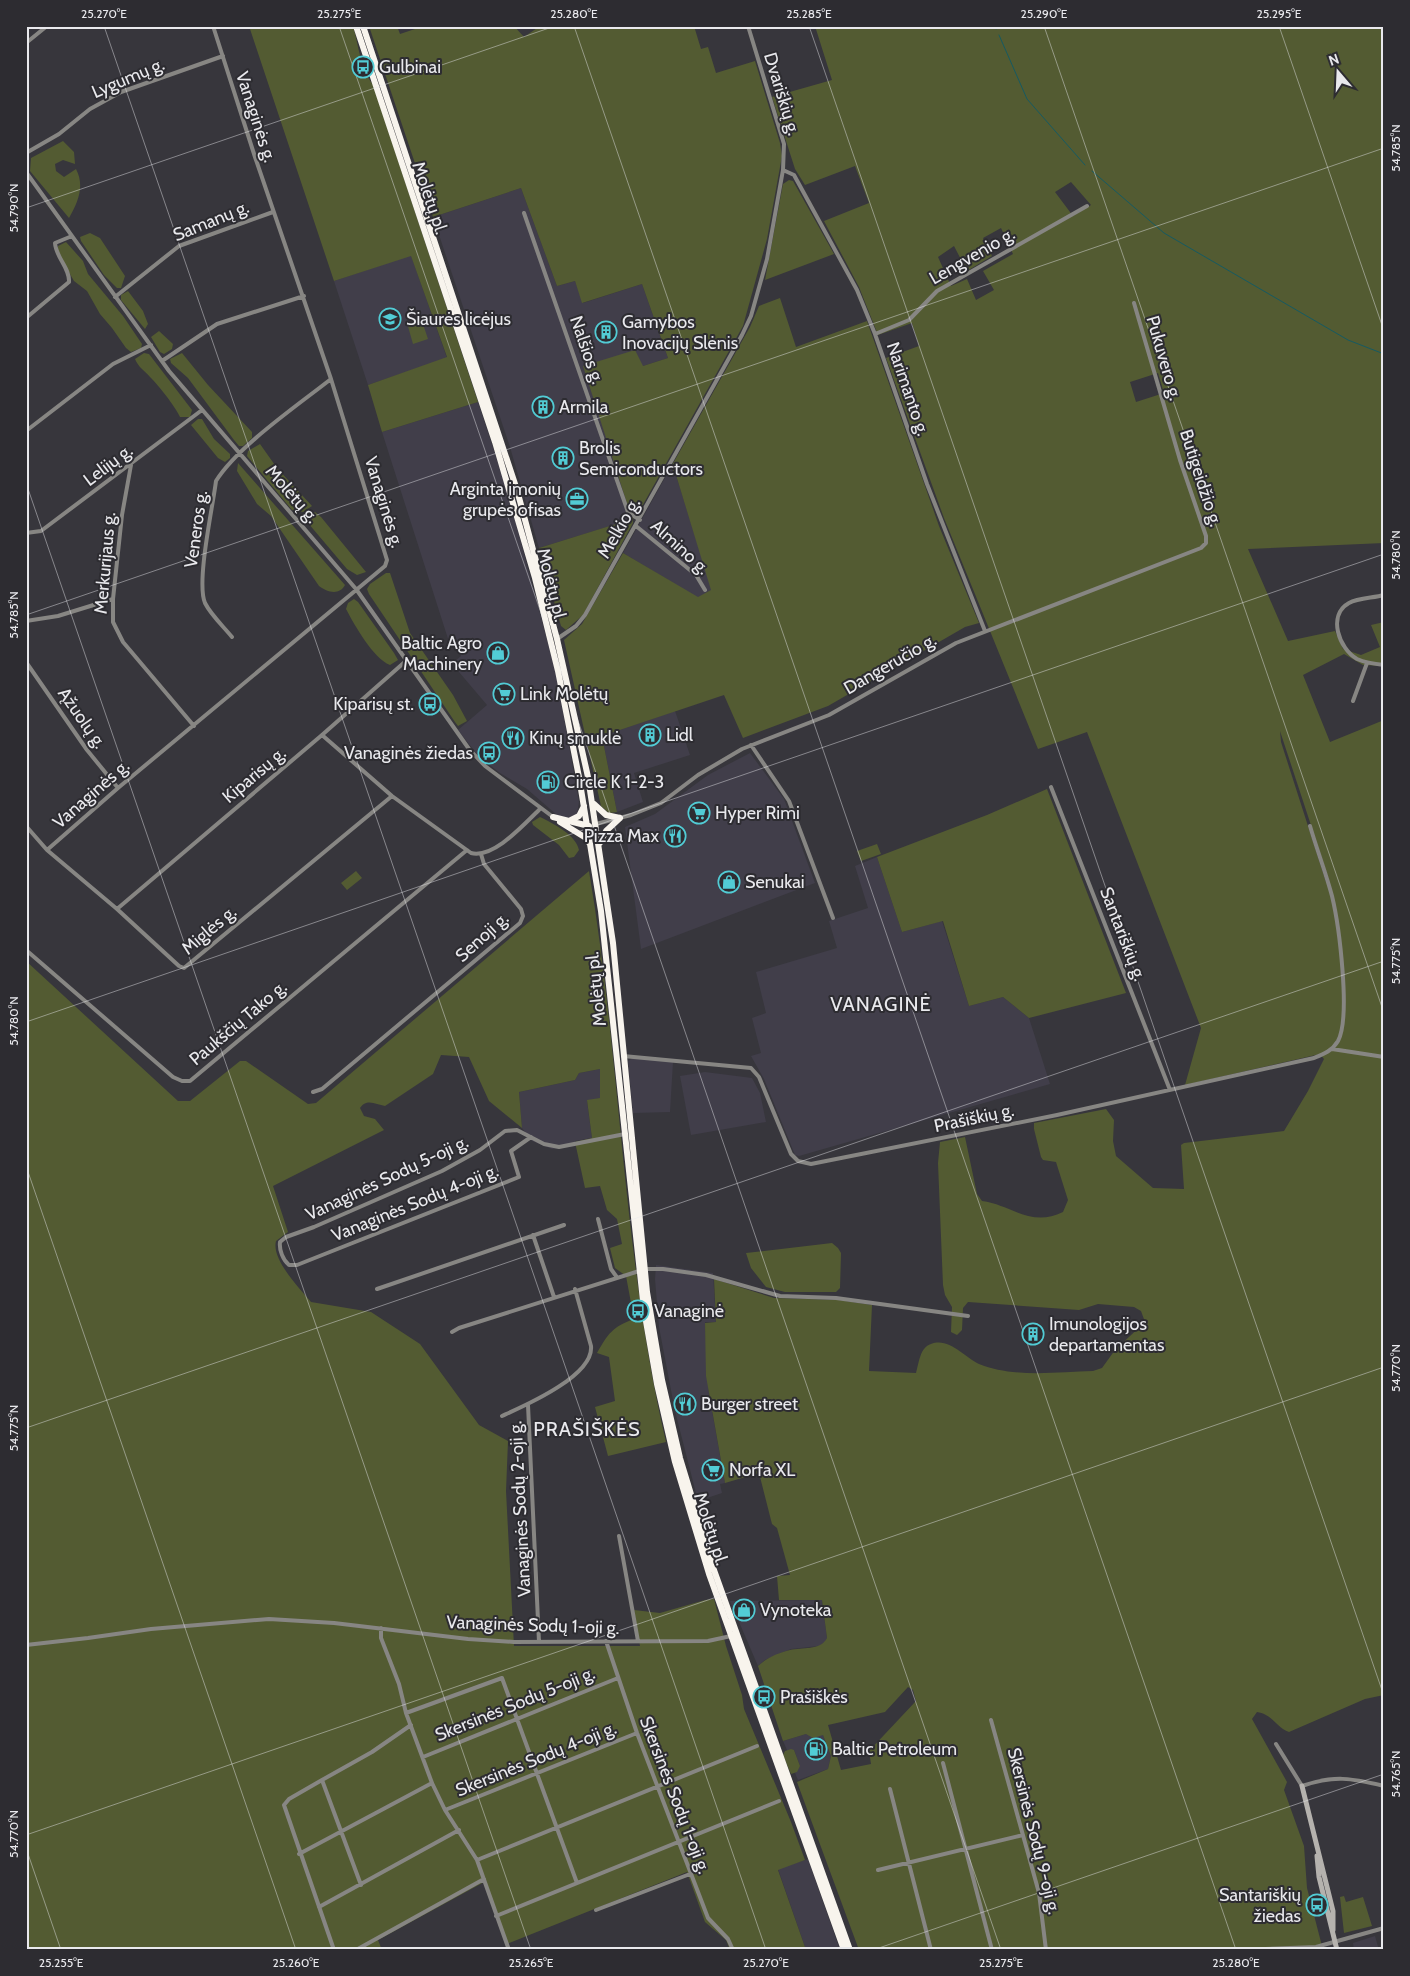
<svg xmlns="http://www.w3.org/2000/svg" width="1410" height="1976" viewBox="0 0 1410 1976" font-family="Cabin,sans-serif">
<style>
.built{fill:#413e4a}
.green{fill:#535b32;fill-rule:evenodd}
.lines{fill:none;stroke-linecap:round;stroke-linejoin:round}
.stream{stroke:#165a62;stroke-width:1}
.street{stroke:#878683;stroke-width:4}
.secondary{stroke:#b5b2ae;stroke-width:5}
.highway{stroke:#f8f4ed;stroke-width:6}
.ticks{fill:none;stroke:#e9e9ed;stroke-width:1;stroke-opacity:0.45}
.labels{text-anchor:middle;stroke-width:4;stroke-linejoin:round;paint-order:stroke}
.poi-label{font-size:18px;fill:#e9e9ed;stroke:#2d2c31;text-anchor:start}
.street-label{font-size:18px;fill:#e9e9ed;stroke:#2d2c31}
.quarter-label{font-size:20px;letter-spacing:1px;fill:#e9e9ed;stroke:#2d2c31}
.neatline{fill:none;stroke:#e9e9ed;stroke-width:2}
.ticks-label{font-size:12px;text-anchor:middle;fill:#e9e9ed}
</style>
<rect width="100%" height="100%" fill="#37363c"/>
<path class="built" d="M521,188l36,98 18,-5 8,22 59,-19 26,74 -25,8 -43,51 33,102 -94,29 -29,-101 -77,-230z
M411,255l36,103 -79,27 -34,-104z
M478,402l29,88 49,183 23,129 -2,12 -9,5 -11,-4 -30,-26 -27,-16 -21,-16 -21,-27 29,-25 -28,-33 -4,-11 6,-5 -4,-12 -7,1 -68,-213z
M671,467l5,8 36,115 -14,8 -75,-45z
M675,711l15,44 -56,18 9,29 -26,10 -15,-76z
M750,753l34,46 31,84 -174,66 -16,-122 30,-13 53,-39z
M877,857l25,75 40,-11 27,85 34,-9 26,21 21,66 -251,72 -4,-1 -31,-76 -13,-23 10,-3 -9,-35 14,-5 -10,-41 81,-24 -8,-27 39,-13 -13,-42z
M633,1058l40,4 -3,50 -37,1 -5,-52z
M600,1069v29l-13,3 5,37 -17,3 1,5 -24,3 -20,-8 -10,-13 -3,-36 56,-12 4,-7z
M705,1072l47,6 8,15 6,29 -75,13 -11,-59z
M656,1265l57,8 3,49h-11l4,72 16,89 -5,1 2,9 -24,8 -23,-90 -16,-84 -4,-48z
M822,1600l5,38 -2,4 -6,4 -28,3 -26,11 -7,6 -28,-65z
M806,1734l17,1 8,21 -3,13 -30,11 -3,-7 5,-7 -6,-16h-7l-4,-9z
M808,1859l32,91h-34l-28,-81z
M1375,1936l4,14h-25l-1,-7z"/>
<path class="green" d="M249,26h104c6,21 7,41 20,59l105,317 -96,30 -14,-47 79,-28 -36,-101 -77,25z
M369,26h28l3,8 24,-8h90l10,11 16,-11h154l7,23 7,-2 8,26 39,-12 25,82 2,13 -15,83 -24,87 -103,184 -7,9v4l-50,92 -17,15 -5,-4 -22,-78 93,-29 -49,-153 52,-16 8,16 25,-8 -26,-74 -60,19 -7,-22 -18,5 -36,-98 -88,29z
M815,26h569v517l-136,6 40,92 47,-10 8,18 18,6 19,-8 -9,-22 13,-3v44l-21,-1 -19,-11 -41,21 27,67 54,-22v975l-19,4 -76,33c-13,-5 -17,-18 -32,-20l-5,7 35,63 -3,8 20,56 3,42 16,62h-464l-62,-168 31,-13 3,-13 -8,-21 -10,3 -7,-4 -23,7 -25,-75c10,-9 20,-13 32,-16 12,-3 30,1 37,-12l-5,-38h-43l-2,-24 13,-1 -13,-47 -5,-4 -13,-51 -34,10 -19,-107 -1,-53 11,-1 -2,-43 60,19 65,2 33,5 -3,66 47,2c3,-10 4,-26 15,-29 18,-7 33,13 48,20 34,14 78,8 114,7l9,-3 13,-18 30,-28 -4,-11 -7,-4 -36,-3 -19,6 -111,-8 -5,6 -1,22 -5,5 -6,-3 1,-25 -7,-12 -2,-10 -5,-122 2,-21 25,-5 12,57 5,7c30,4 49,27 81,11l5,-12 -12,-38 -13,-2 -2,-3 -7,-28v-6l72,-14 8,11 -1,21 3,15 37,32 31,1 -3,-44 3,-2 100,-12 24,-40 16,-32 -4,-5 -135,31 16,-57 -114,-296 -49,17 -94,-231 -58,-160 33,-12 -7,-23 -34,12 -19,-48 -35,-66 45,-18 -14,-37 -50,19 -10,-16 -23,-72 60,-17zM1071,182l20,23 -18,11 -18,-24zM1001,228l12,26 -30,17 11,19 -18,10 -9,-21 -16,7 -13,-29 16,-11 13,25 25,-15 -9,-18zM1158,373l6,20 -28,9 -6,-20zM1280,731l49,149 -3,2 -45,-140zM908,1687l5,3 3,11 -47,50 2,13 -30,6 -13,-45 57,-13z
M63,141l11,11 1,12 -12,-4 -8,4 1,7 8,6 12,-8c9,17 2,33 -7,49l-39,-47 1,-13z
M789,180l4,1 41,73 -69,26 18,-96z
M90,233l10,5 25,38 -4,12h-4l-13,-13 -23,-34 -1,-4z
M66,242l17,19 5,13 35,42 19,28 -1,4 -10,4 -5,-4 -14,-20 -12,-14 -13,-23 -13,-10 -16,-28v-7z
M128,291l15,20 5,13 -3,5 -24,-29v-5z
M780,298l16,49 71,-26 72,205 40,97 -14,4 -137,79 -85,32 -19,-43 -122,41 15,76 -8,1 -8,-7 -37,-166 18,-16 41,-71 75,44 13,-7 -35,-115 -5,-8 79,-140 9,-21z
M421,318l7,21 -15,5 -6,-21z
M159,331l14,13 -1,5 -8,5 -4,-2 -9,-15z
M144,353l5,1 43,56 -2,7h-10c-5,-11 -21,-31 -30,-40 -5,-6 -12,-10 -15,-18z
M182,353l26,32 44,47v6l-9,8h-4l-5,-6 -46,-62 -17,-15 -1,-4z
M198,419h4l12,20 16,15v4l-5,4 -7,-4 -27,-33z
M260,444l17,24 35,38 -9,6 -11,-2 -45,-54 1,-5z
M238,463l107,122c-6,11 -18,7 -26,1l-48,-70 -14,-12 -20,-33z
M315,512l6,5 45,55 -9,3 -10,-6 -39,-46 -1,-5z
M386,573h4l20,60 43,62 14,26 -9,5 -3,-4 -86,-128 -2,-5 3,-5z
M354,599l4,3 36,51 4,7 -8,5c-17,-7 -35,-39 -44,-56l2,-6z
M1047,789l79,204 -97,25 -26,-21 -34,9 -26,-85 -41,11 -25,-75 110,-42z
M540,817c14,7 36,18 39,33l-5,7 -5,1 -10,-13 -26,-20 -1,-3z
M877,844l4,10 -20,7 -4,-10z
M356,871l6,7 -15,12 -6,-7z
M589,871c32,189 33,383 77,571l-58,14 -13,-49 20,-6 -6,-44 -12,-4c11,-19 15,-26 37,-34l-8,-43 -11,-8 -5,-20 12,-4 -5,-25 -10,-9 -7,-24 -15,2 -10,-46 17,-4 -5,-38 13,-2v-29l-21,4 -4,7 -56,12 3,36 -33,-27 -20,-44 -28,-2 -8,19 -48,32c-9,-2 -19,-8 -25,2l4,8 11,3 9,11 -111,56 15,46 -12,9c-5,18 24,48 35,61l60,10 49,32 59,81 29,16 -2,50 8,155h126l-6,-36 26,3 45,-13 9,-1 12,47 16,49 2,14 47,113 14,38 -27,10 28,80h-76l-4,-10 -21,-18 -18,-50 -180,72 -21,-63 -108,59 4,10h-356v-989l152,140h12l50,-40h6l62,43 8,-1z
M832,1243l6,5 3,5 -1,35 -4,4h-51l-19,-5 -15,-19 -5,-15z
M791,1749l3,1 6,16 -3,6 -6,2 -8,-19 2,-4z
M1344,1896l2,6 17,-5 9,29 -28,7 -4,-36z"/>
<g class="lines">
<path class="stream" d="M995,26l1,3
M999,35l28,64 58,66
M1092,171l72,62 184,107 36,14"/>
<path class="street" d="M380,26h43
M363,27l11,-1
M26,43l21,-17
M26,153l33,-19 31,-25 31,-17 102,-36
M783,170l11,5 63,115 18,44 52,150 58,147
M26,172l143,199 187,218 113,160 16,17 68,51
M524,213l104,299 12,8
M115,297l64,-51 94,-34
M26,318l43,-36c1,-14 -13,-24 -14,-39l17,-7
M875,334l34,-14 28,-29 150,-85
M162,361l55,-37 87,-28
M26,431l87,-67 38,-19
M131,465l-9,50 -9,84v23l10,20 71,84
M636,526l60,49 9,15
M26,533l15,-2 161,-121
M1384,595c-11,3 -26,3 -35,8 -22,12 -10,46 8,56 9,4 17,5 27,6
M26,621l32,-5 55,-17
M232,637c-9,-11 -21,-22 -27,-34 -9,-21 8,-97 11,-122 22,-35 82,-76 115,-102
M557,639l19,-13 9,-11 157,-280 9,-19 16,-57 16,-89 1,-26 -36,-118
M26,662l61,88 31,38
M1353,701l14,-38
M322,735l70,61 79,57c23,6 54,-30 70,-45
M751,745l38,56 44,117
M1051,787l119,303
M596,824l35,-9 30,-12 37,-28 44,-26 87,-34 127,-72 245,-95 5,-5v-7l-26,-76 -46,-157
M26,826l21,24 70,59 62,57 5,2 208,-172
M47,850l71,-62 267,-222 2,-6 -56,-181 -76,-222 -42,-131
M117,909l205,-174 85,-75
M26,950l147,127 9,4h8l277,-231
M1332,1049l52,8
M623,1056l128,12 8,9 32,77 7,7 13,3 246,-49 257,-57c10,-4 18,-7 24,-17 13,-24 1,-116 -6,-145 -6,-23 -15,-46 -22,-70
M313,1092l9,-3 198,-166 3,-7 -2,-7 -37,-45 -3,-10
M531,1137l-20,14 8,26 -222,88h-8c-6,-5 -10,-15 -9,-23l6,-5 28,-10 128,-56 38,-21 25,-19 12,-1 27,14 15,3 66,-13
M598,1219l13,50 5,7
M533,1235l21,62
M644,1269h19l43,6 74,21 56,2 132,18
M377,1289l187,-64
M452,1332l7,-4 180,-57
M528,1405l11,237
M502,1416c22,-10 92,-40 89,-70l-16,-57
M619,1536l19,105
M381,1628v10l18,46 7,29 26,70 13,27 32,50 32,90
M606,1641l31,92 71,185 20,21 5,11
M26,1645l62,-7 63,-9 118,-10 65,4 134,16 46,3 194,-1 23,-5
M406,1713l96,-35 75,205
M991,1720l48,173 7,57
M1276,1744l26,42c32,-11 49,-8 82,0
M423,1757l195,-79
M943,1763l49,187
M322,1780l-33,19 -5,6 50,145
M890,1789l41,161
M445,1810l192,-77
M299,1854l133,-71
M477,1860l280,-114
M878,1870l145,-35
M361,1885l-39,-105 50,-28 39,-27
M319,1907l140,-77
M596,1910l94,-36
M496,1916l283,-115
M356,1950l128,-71
M1236,1950l80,-3 68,-19"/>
<path class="secondary" d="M1302,1786l31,125v19
M1317,1856l2,21 18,73"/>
<path class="highway" d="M356,26l139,416 40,136 23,93 21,106 22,134 43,399 13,74 18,78 34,112 135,376
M363,26l154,464 40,149 31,138 25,166 34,349 15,88 18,78 34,112 136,380
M594,804l12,11 14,3
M553,817l36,9
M569,821l10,-5 5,-10
M560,822l26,16 4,6
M600,843l6,-12 14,-13"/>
</g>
<path class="ticks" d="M104,26l662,1924M339,26l662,1924M574,26l662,1924M809,26l575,1670M1044,26l340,987M1279,26l105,305M26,208l529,-182M26,483l505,1467M26,615l1358,-467M26,1022l1358,-468M26,1166l270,784M26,1428l1358,-467M26,1835l1358,-468M26,1848l35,102M873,1950l511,-176"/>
<defs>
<g id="bus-ring" transform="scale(1.125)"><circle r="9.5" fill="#2d2c31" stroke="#52ccd5" stroke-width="1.5"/><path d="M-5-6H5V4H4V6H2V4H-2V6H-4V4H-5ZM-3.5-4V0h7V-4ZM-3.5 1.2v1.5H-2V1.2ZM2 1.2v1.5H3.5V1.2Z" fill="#52ccd5"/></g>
<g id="school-ring" transform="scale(1.125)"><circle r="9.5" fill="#2d2c31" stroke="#52ccd5" stroke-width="1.5"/><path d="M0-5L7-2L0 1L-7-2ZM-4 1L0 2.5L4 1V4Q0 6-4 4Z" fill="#52ccd5"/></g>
<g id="building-ring" transform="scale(1.125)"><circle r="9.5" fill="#2d2c31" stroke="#52ccd5" stroke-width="1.5"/><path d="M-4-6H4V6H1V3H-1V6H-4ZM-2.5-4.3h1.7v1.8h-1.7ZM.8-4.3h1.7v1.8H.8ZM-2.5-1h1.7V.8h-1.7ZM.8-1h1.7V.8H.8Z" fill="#52ccd5"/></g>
<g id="office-ring" transform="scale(1.125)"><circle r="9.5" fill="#2d2c31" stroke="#52ccd5" stroke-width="1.5"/><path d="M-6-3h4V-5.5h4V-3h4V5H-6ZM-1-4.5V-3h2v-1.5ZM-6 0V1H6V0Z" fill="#52ccd5"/></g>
<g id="shop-ring" transform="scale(1.125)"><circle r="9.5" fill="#2d2c31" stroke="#52ccd5" stroke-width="1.5"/><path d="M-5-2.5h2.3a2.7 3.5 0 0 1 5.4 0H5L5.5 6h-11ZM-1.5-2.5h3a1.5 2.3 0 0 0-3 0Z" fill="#52ccd5"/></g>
<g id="supermarket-ring" transform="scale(1.125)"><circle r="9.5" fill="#2d2c31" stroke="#52ccd5" stroke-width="1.5"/><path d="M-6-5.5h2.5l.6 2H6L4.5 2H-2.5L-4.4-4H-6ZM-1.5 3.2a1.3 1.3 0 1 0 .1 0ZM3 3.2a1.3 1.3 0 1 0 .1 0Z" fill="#52ccd5"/></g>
<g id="restaurant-ring" transform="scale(1.125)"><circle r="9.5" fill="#2d2c31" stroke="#52ccd5" stroke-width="1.5"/><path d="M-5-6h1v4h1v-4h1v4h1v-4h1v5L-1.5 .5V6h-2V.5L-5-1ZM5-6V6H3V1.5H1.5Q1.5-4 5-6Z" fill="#52ccd5"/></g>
<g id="fuel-ring" transform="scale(1.125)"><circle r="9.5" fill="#2d2c31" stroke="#52ccd5" stroke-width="1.5"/><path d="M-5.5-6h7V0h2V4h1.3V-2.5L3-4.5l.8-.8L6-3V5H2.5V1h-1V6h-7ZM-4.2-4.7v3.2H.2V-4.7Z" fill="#52ccd5"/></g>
</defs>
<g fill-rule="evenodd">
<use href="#bus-ring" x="363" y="67"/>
<use href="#school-ring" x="390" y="319"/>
<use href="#building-ring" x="606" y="332"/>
<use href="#building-ring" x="543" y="407"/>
<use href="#building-ring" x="563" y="458"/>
<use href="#office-ring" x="577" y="499"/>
<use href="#shop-ring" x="498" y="653"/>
<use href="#supermarket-ring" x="504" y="694"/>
<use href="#bus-ring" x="430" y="704"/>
<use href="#building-ring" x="650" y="735"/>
<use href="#restaurant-ring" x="513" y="738"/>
<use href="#bus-ring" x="489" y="753"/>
<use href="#fuel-ring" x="548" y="782"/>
<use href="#supermarket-ring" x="699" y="813"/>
<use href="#restaurant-ring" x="675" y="836"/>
<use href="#shop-ring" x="729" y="882"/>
<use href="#bus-ring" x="638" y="1311"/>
<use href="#building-ring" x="1033" y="1334"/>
<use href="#restaurant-ring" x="685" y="1404"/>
<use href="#supermarket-ring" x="713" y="1470"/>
<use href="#shop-ring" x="744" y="1610"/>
<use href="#bus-ring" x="764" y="1697"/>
<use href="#fuel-ring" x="816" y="1749"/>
<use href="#bus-ring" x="1317" y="1905"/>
</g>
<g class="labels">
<g class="poi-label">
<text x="379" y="73">Gulbinai</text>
<text x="406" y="325">Šiaurės licėjus</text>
<text x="622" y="328">Gamybos<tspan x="622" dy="21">Inovacijų Slėnis</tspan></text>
<text x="559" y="413">Armila</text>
<text x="579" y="454">Brolis<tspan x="579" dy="21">Semiconductors</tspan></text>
<text x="561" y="495" text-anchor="end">Arginta įmonių<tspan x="561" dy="21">grupės ofisas</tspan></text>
<text x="482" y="649" text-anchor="end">Baltic Agro<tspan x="482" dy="21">Machinery</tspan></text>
<text x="520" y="700">Link Molėtų</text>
<text x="414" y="710" text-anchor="end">Kiparisų st.</text>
<text x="666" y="741">Lidl</text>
<text x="529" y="744">Kinų smuklė</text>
<text x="473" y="759" text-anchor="end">Vanaginės žiedas</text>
<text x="564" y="788">Circle K 1-2-3</text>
<text x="715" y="819">Hyper Rimi</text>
<text x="659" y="842" text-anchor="end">Pizza Max</text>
<text x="745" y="888">Senukai</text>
<text x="654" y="1317">Vanaginė</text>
<text x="1049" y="1330">Imunologijos<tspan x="1049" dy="21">departamentas</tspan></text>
<text x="701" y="1410">Burger street</text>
<text x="729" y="1476">Norfa XL</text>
<text x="760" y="1616">Vynoteka</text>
<text x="780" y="1703">Prašiškės</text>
<text x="832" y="1755">Baltic Petroleum</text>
<text x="1301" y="1901" text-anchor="end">Santariškių<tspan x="1301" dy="21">žiedas</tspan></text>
</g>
<g class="street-label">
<text transform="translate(128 78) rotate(-23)" y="6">Lygumų g.</text>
<text transform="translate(782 94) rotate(73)" y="6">Dvariškių g.</text>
<text transform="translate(256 117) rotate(72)" y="6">Vanaginės g.</text>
<text transform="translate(430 198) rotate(71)" y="6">Molėtų pl.</text>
<text transform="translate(211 221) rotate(-22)" y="6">Samanų g.</text>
<text transform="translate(972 256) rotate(-30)" y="6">Lengvenio g.</text>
<text transform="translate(587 350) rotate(71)" y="6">Nalšios g.</text>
<text transform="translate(1164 358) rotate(74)" y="6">Pukuvero g.</text>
<text transform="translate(908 389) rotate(71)" y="6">Narimanto g.</text>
<text transform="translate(108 465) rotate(-37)" y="6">Lelijų g.</text>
<text transform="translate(1201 478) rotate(72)" y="6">Butigeidžio g.</text>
<text transform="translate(292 494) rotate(49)" y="6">Molėtų g.</text>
<text transform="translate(384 502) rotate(73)" y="6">Vanaginės g.</text>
<text transform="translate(619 528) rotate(-60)" y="6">Melkio g.</text>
<text transform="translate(196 529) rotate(-82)" y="6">Veneros g.</text>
<text transform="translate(680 547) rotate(42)" y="6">Almino g.</text>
<text transform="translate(105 563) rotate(-85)" y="6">Merkurijaus g.</text>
<text transform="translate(552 585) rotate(76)" y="6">Molėtų pl.</text>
<text transform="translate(890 664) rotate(-30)" y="6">Dangeručio g.</text>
<text transform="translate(82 718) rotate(55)" y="6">Ąžuolų g.</text>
<text transform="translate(254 775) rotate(-40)" y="6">Kiparisų g.</text>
<text transform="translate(91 794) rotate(-41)" y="6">Vanaginės g.</text>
<text transform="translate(209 930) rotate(-40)" y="6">Miglės g.</text>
<text transform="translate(1123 934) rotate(69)" y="6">Santariškių g.</text>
<text transform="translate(482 937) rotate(-42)" y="6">Senoji g.</text>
<text transform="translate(596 989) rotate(-96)" y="6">Molėtų pl.</text>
<text transform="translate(238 1023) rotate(-40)" y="6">Paukščių Tako g.</text>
<text transform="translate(974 1118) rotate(-12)" y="6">Prašiškių g.</text>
<text transform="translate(387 1178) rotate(-25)" y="6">Vanaginės Sodų 5-oji g.</text>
<text transform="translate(415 1203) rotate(-22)" y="6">Vanaginės Sodų 4-oji g.</text>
<text transform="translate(520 1509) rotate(-93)" y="6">Vanaginės Sodų 2-oji g.</text>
<text transform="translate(711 1529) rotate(72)" y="6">Molėtų pl.</text>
<text transform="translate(533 1625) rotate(2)" y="6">Vanaginės Sodų 1-oji g.</text>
<text transform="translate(515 1704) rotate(-22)" y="6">Skersinės Sodų 5-oji g.</text>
<text transform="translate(536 1759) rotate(-22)" y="6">Skersinės Sodų 4-oji g.</text>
<text transform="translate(675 1795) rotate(69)" y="6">Skersinės Sodų 1-oji g.</text>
<text transform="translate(1034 1831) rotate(76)" y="6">Skersinės Sodų 9-oji g.</text>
</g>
<g class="quarter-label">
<text x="881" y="1011">VANAGINĖ</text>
<text x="587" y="1436">PRAŠIŠKĖS</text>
</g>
</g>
<rect width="1410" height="1976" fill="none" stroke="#2d2c31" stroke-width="55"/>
<g transform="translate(1338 72) rotate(341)" stroke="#2d2c31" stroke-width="4" paint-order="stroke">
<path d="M0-4L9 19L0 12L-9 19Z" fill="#e9e9ed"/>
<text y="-8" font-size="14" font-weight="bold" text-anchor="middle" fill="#e9e9ed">N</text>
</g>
<rect x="28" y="28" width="1354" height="1920" class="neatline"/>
<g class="ticks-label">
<text x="104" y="18">25.270°E</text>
<text x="339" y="18">25.275°E</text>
<text x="574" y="18">25.280°E</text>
<text x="809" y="18">25.285°E</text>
<text x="1044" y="18">25.290°E</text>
<text x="1279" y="18">25.295°E</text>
<text transform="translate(1396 148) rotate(-90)" y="4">54.785°N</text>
<text transform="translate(14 208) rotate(-90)" y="4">54.790°N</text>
<text transform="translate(1396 555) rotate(-90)" y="4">54.780°N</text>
<text transform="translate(14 615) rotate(-90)" y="4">54.785°N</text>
<text transform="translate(1396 961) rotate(-90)" y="4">54.775°N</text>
<text transform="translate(14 1021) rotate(-90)" y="4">54.780°N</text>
<text transform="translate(1396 1368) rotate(-90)" y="4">54.770°N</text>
<text transform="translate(14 1428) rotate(-90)" y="4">54.775°N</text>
<text transform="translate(1396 1774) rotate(-90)" y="4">54.765°N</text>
<text transform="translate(14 1834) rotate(-90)" y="4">54.770°N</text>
<text x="61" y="1967">25.255°E</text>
<text x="296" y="1967">25.260°E</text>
<text x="531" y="1967">25.265°E</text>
<text x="766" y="1967">25.270°E</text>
<text x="1001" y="1967">25.275°E</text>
<text x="1236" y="1967">25.280°E</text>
</g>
</svg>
